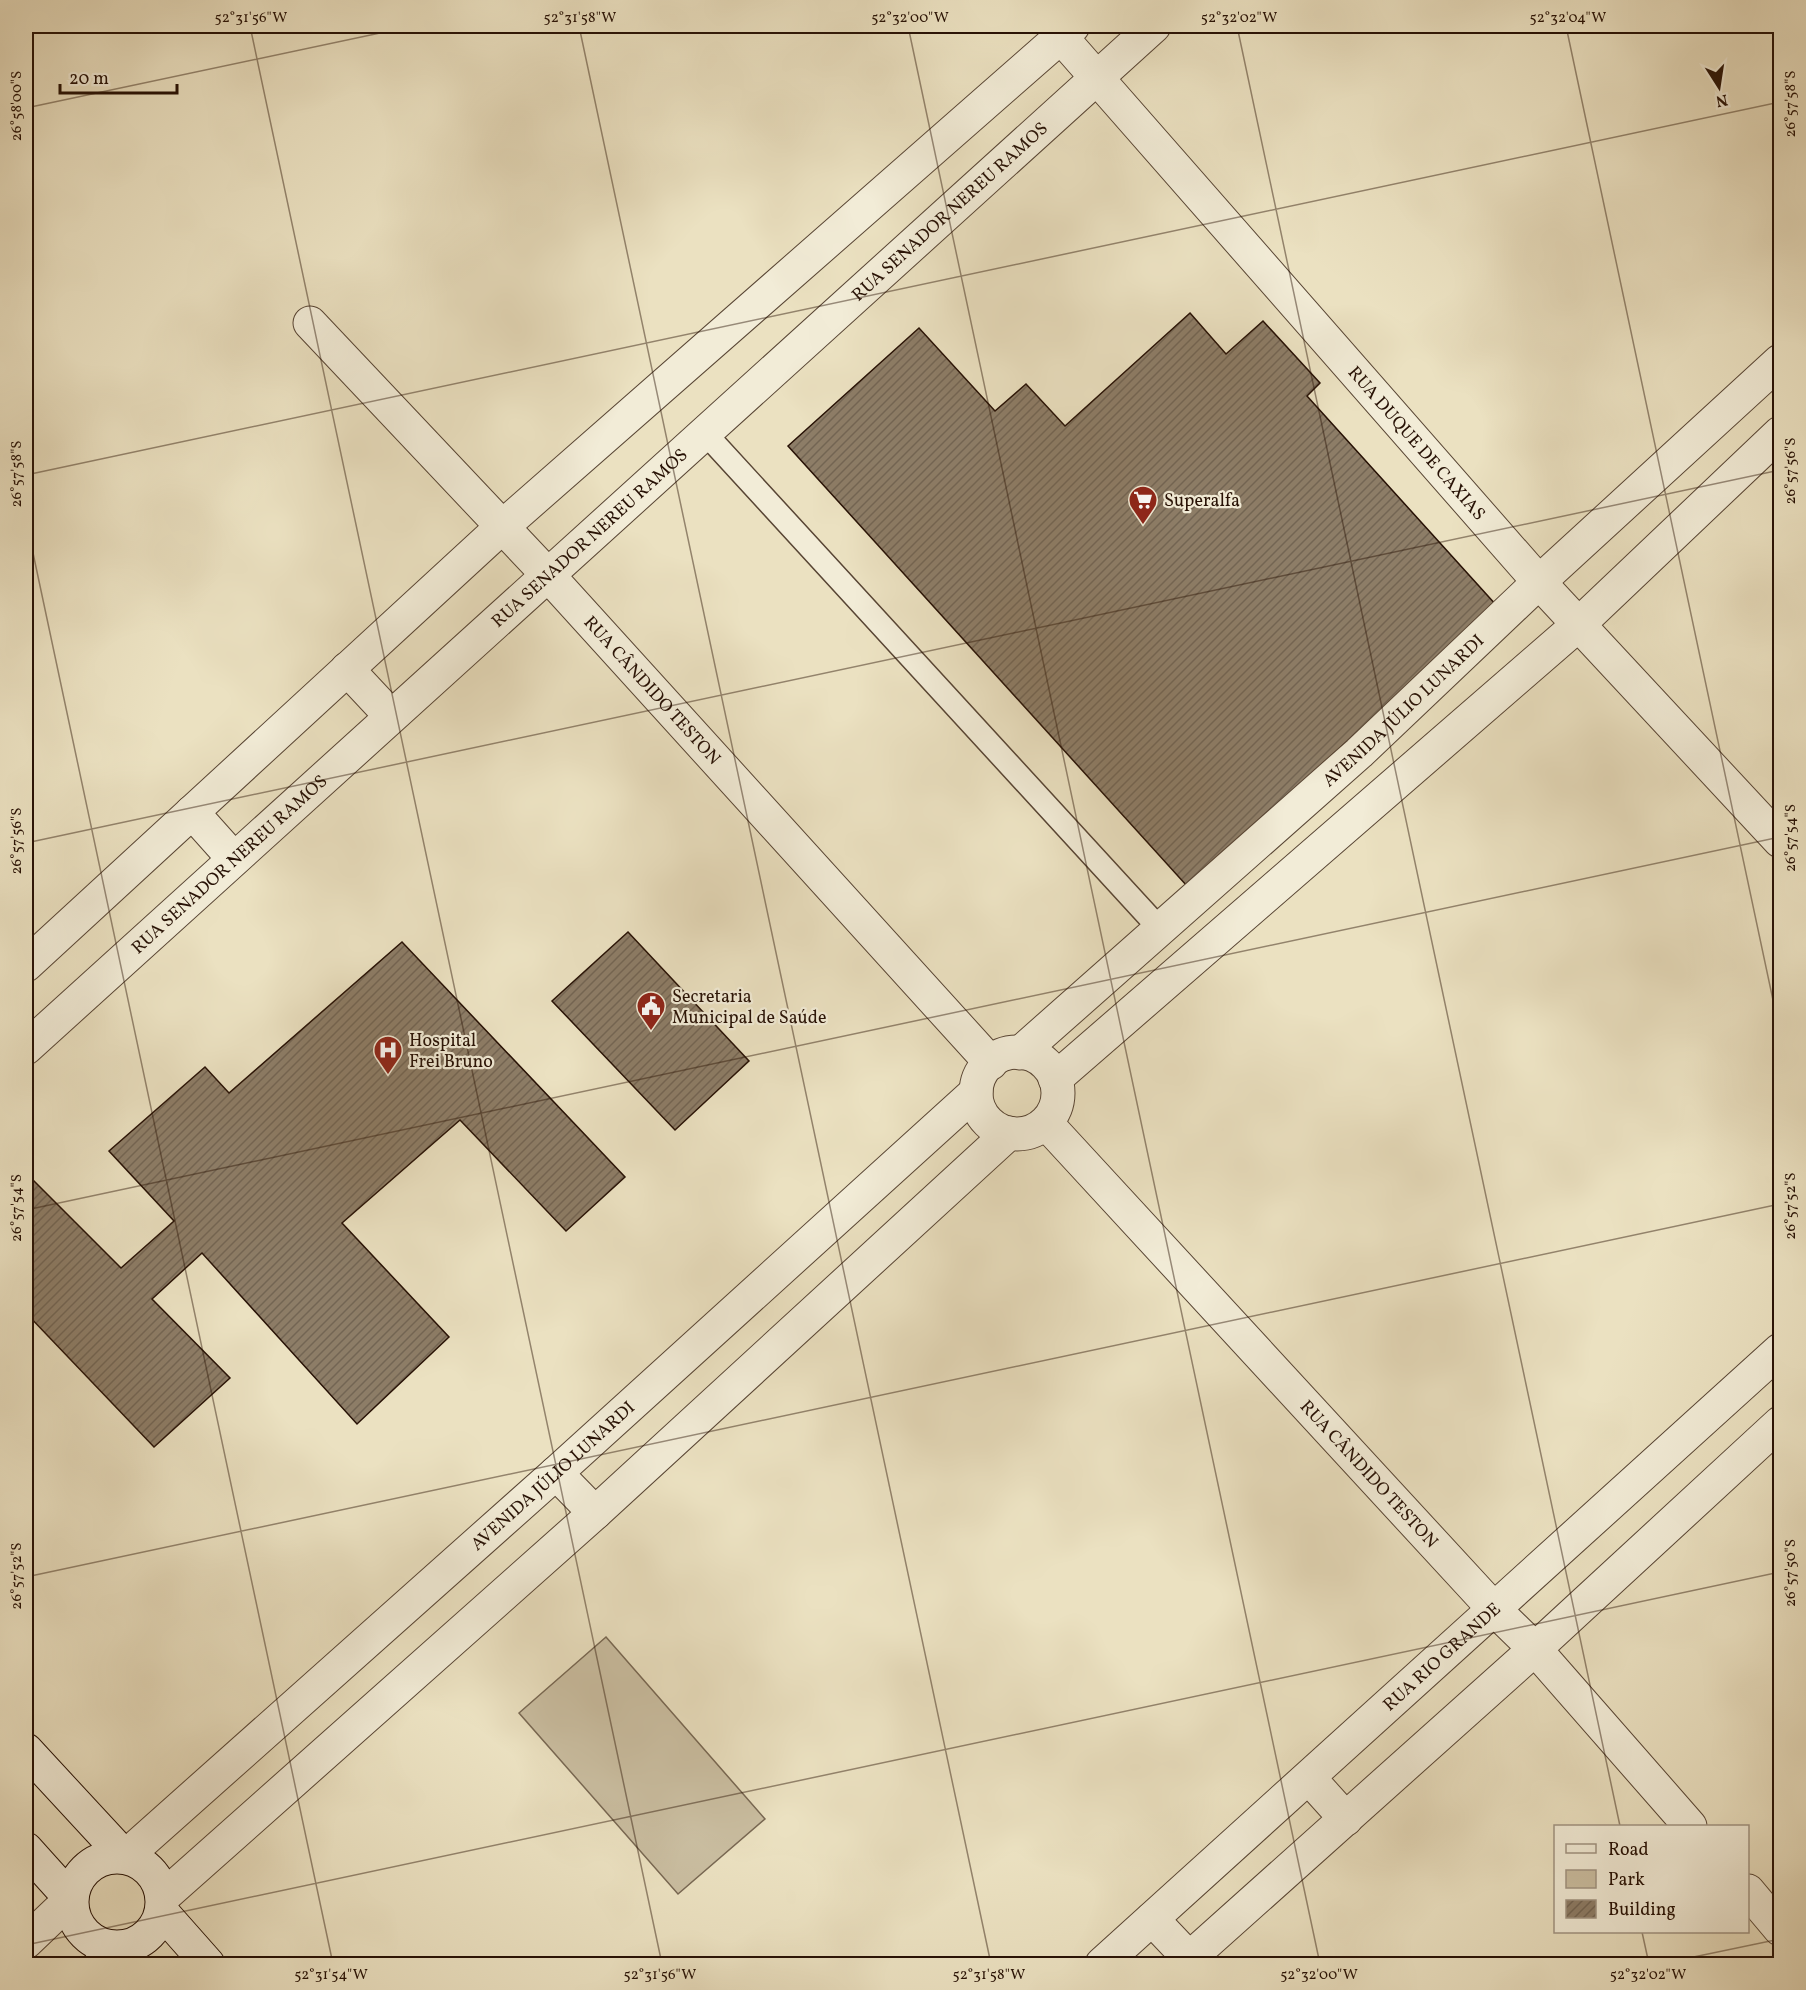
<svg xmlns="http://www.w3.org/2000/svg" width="1806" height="1990" viewBox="0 0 1806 1990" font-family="Vollkorn,serif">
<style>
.green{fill:#cabea1;stroke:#786853;stroke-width:1.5}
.building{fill:url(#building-hatch);stroke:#271105;stroke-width:1.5}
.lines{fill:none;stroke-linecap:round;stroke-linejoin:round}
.service-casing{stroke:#584534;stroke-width:25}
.minor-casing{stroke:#584534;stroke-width:35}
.tertiary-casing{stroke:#584534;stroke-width:35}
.secondary-casing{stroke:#271105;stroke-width:35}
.service{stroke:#f2ecd7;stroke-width:22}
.minor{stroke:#f2ecd7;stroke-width:33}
.tertiary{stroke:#f2ecd7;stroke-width:33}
.secondary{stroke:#f2ecd7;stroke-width:33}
.ticks{fill:none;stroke:#271105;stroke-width:1.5;stroke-opacity:0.45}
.labels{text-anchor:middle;stroke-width:4.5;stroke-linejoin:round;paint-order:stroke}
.street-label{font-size:18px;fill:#271105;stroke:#f2ecd7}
.poi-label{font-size:18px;fill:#271105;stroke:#f2ecd7;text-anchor:start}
.neatline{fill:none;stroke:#271105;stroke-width:2}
.ticks-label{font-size:15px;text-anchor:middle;fill:#271105}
</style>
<defs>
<pattern id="building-hatch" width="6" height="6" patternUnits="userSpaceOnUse" patternTransform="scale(1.5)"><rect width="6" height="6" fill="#8d7d67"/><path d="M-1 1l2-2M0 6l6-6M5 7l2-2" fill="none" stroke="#736553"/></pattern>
</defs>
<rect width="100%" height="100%" fill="#ebe1c1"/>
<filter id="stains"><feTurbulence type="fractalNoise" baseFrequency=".00333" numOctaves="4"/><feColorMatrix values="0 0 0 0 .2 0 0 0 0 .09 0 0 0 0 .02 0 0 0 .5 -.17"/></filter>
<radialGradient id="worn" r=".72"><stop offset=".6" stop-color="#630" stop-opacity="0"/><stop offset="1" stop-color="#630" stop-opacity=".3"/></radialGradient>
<path class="green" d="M606,1637l159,182 -87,75 -159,-181z"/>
<path class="building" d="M1190,313l36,41 37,-33 57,62 -13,13 190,210 -310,280 -399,-440 131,-118 76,83 31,-27 39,42z
M628,932l121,129 -74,69 -123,-129z
M402,942l223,235 -59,54 -106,-111 -118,103 107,114 -92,87 -155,-171 -50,46 78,79 -76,69 -128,-134v-140l95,95 53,-47 -65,-70 96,-84 24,26z"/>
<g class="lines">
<g class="service-casing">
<path id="service" d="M704,432l456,497"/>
</g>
<g class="minor-casing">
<g id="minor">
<path id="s1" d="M1061,37l478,545 241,259"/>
<path id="s2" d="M310,323l237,251 444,489"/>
<path d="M347,669l44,47"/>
<path d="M192,812l42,47"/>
<path d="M26,965l476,-438 571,-501"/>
<path id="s3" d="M26,1048l1128,-1022"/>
<path id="s4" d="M1046,1123l448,486 41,40 155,177"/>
<path d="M1309,1778l37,41"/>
<path d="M1748,1891l32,38"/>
<path d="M1152,1919l37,39"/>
<path d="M26,1942l45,-43"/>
<path d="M100,1964l18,-16"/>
<path id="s5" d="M1102,1964l678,-614"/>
<path d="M1183,1964l352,-315 245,-226"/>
</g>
</g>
<g class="tertiary-casing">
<g id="tertiary">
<circle cx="1017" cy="1093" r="41"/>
<path id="s6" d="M1020,1053l339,-300 180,-171 241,-221"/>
<path d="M1055,1079l523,-454 202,-192"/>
<path d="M556,1473l39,40"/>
<path id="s7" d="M125,1857l431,-384 420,-381"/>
<path d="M163,1897l432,-384 414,-380"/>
</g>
</g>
<g class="secondary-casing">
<path id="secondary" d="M26,1750l99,107
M26,1849l45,50
M72 1902a45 45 0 1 1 90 0a45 45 0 1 1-90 0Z
M162,1912l46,52"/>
</g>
<use href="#service" class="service"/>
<use href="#minor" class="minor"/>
<use href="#tertiary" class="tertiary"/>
<use href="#secondary" class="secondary"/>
</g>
<path class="ticks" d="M250,26l412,1938M579,26l412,1938M908,26l412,1938M1237,26l383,1800M1566,26l214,1007M26,108l387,-82M26,475l1754,-373M26,520l307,1444M26,843l1754,-373M26,1210l1754,-373M26,1577l1754,-373M1642,1932l7,32M26,1945l1754,-373M1660,1964l120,-25"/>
<defs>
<g id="supermarket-pin" transform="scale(1.5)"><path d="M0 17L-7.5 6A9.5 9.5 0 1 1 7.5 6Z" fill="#8f2418" stroke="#f2ecd7"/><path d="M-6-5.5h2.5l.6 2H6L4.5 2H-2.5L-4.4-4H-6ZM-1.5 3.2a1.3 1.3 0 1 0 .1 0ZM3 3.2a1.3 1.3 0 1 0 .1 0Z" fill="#fff"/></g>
<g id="civic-pin" transform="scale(1.5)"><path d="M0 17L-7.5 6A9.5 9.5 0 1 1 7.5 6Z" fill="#8f2418" stroke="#f2ecd7"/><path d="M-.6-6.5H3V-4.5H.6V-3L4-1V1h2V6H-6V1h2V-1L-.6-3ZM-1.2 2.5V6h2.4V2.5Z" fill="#fff"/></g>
<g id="hospital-pin" transform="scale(1.5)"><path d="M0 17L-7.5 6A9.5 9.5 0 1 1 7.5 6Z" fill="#8f2418" stroke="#f2ecd7"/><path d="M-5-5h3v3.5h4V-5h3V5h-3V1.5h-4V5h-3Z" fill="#fff"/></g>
</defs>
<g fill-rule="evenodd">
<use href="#supermarket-pin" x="1143" y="500"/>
<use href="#civic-pin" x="651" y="1006"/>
<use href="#hospital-pin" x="388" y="1050"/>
</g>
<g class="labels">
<g class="street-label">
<text dy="6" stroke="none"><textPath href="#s3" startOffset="1246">RUA SENADOR NEREU RAMOS</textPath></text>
<text dy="6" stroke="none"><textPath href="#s1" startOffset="540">RUA DUQUE DE CAXIAS</textPath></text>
<text dy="6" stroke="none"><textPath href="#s3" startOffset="760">RUA SENADOR NEREU RAMOS</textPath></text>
<text dy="6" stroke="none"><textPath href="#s2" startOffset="502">RUA CÂNDIDO TESTON</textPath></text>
<text dy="6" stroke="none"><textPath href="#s6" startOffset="514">AVENIDA JÚLIO LUNARDI</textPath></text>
<text dy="6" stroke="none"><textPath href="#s3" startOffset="274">RUA SENADOR NEREU RAMOS</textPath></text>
<text dy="6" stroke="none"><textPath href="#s4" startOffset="477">RUA CÂNDIDO TESTON</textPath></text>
<text dy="6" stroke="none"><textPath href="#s7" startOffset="573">AVENIDA JÚLIO LUNARDI</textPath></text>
<text dy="6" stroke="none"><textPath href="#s5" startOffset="458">RUA RIO GRANDE</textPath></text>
</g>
<g class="poi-label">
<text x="1164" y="506">Superalfa</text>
<text x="672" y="1002">Secretaria<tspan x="672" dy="21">Municipal de Saúde</tspan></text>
<text x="409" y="1046">Hospital<tspan x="409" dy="21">Frei Bruno</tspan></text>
</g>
</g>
<rect width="1806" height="1990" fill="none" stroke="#ebe1c1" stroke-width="66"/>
<rect x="1554" y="1825" width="195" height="108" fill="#f2ecd7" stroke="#a19483" stroke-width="1.5"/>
<rect x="1566" y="1844" width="30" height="9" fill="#f2ecd7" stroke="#a19483" stroke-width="1.5"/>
<text x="1608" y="1855" font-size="18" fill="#271105">Road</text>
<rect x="1566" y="1870" width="30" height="18" fill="#cabea1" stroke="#a19483" stroke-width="1.5"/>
<text x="1608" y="1885" font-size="18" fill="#271105">Park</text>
<rect x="1566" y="1900" width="30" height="18" fill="url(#building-hatch)" stroke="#a19483" stroke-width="1.5"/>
<text x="1608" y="1915" font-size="18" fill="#271105">Building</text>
<g transform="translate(1719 87) rotate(168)" stroke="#f2ecd7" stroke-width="4.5" paint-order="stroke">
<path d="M0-4.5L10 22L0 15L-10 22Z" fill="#271105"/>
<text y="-9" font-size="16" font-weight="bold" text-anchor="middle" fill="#271105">N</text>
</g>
<path d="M60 84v9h117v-9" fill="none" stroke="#271105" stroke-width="3"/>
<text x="69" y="84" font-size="18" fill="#271105" stroke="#f2ecd7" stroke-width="4.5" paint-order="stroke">20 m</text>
<rect x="33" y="33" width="1740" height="1924" class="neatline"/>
<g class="ticks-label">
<text x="251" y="22">52°31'56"W</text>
<text x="580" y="22">52°31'58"W</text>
<text x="910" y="22">52°32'00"W</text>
<text x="1239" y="22">52°32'02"W</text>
<text x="1568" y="22">52°32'04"W</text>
<text transform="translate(1790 104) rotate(-90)" y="5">26°57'58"S</text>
<text transform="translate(16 106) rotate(-90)" y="5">26°58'00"S</text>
<text transform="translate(1790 471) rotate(-90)" y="5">26°57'56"S</text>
<text transform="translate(16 474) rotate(-90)" y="5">26°57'58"S</text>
<text transform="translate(1790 838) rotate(-90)" y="5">26°57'54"S</text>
<text transform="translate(16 841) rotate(-90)" y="5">26°57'56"S</text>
<text transform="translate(1790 1206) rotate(-90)" y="5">26°57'52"S</text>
<text transform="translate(16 1208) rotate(-90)" y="5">26°57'54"S</text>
<text transform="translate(1790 1573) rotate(-90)" y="5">26°57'50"S</text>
<text transform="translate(16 1576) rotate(-90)" y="5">26°57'52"S</text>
<text x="331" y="1979">52°31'54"W</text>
<text x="660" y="1979">52°31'56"W</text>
<text x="989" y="1979">52°31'58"W</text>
<text x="1319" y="1979">52°32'00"W</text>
<text x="1648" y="1979">52°32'02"W</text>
</g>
<rect width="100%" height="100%" filter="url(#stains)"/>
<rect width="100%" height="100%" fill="url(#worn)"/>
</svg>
